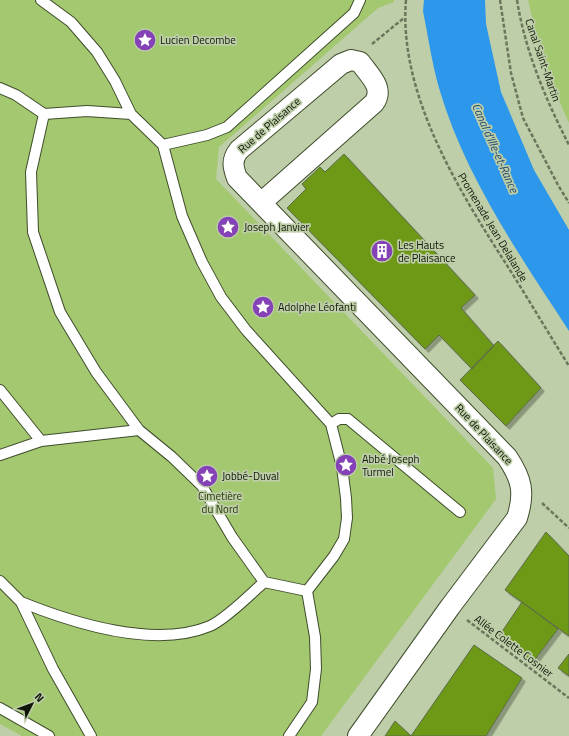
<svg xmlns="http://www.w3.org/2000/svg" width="569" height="736" viewBox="0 0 569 736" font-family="'Titillium Web',sans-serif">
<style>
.green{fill:#a3c86f}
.water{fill:#2c97eb}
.building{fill:#6e9917;stroke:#5b6a48;filter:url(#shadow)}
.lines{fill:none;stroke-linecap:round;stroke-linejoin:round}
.lane-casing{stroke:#3f4d2c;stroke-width:12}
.street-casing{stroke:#3f4d2c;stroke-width:22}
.path{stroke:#6b775d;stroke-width:2.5;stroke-dasharray:4 2;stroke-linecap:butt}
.lane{stroke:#fff;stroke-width:10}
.street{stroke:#fff;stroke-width:20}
.labels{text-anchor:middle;stroke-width:3.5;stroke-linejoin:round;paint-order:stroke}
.poi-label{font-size:11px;fill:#101609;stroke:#bdcea8;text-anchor:start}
.street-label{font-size:11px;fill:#101609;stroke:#bdcea8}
.park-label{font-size:11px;fill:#273807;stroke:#bdcea8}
.water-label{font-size:12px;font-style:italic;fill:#22496c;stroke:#bdcea8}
</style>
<defs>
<filter id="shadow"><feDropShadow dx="3.5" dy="3.5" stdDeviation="0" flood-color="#0004"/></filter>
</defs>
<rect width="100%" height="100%" fill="#bdcea8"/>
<path class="green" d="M0,0h394v2l-16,6 -159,139 -3,32 277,289 3,31 -175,237h-299l-22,-12z
M528,0h41v123c-18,-39 -31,-81 -41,-123z"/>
<path class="water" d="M424,0h61l1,24 15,68 33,78 35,60v101c-50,-77 -104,-154 -130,-243 -7,-25 -11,-52 -16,-77z"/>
<path class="building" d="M344,154l131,141 -14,13 33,38 -22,23 -33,-34 -14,14 -138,-141 19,-19 -4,-5 18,-17 5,5z
M498,341l43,47 -35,38 -46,-46z
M546,532l23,24v80l-64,-46z
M522,602l36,27 -25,33 -34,-26z
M474,645l48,33 -36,58h-75z
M569,654v22l-11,-8z
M395,721l16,15h-26z"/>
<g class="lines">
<g class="lane-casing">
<path id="lane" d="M41,0l30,22 26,30 18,29 16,33 32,31 19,71 20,46 19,35 25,33 85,94 11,43 4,31 1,20 -3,21 -10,17 -27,35 8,46 1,32 -4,33 -23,34
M0,88l16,7 28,19 43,-3 44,3
M44,114l-13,58 2,60 27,80 36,60 43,58 33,27 30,29 30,51 32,45 43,9
M163,145l44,-10 20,-8 127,-114 6,-13
M0,390l41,51
M331,424l8,-5h9l112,93
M0,455l41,-14 98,-11
M0,581l21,21 32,67 38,67
M21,602c52,21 134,47 189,24 16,-7 41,-32 54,-44
M0,708l49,28"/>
</g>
<g class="street-casing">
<path id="street" d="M262,202l112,-99c11,-15 -5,-28 -14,-41l-9,-2 -10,4 -102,86c-8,10 -6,17 -2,28l270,279c15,22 18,36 10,61l-67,89 -92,129"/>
</g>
<path class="path" d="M406,0c-8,95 55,194 104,270 20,32 39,64 59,96
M500,0l11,73 12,45 35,67 11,18
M517,0c8,51 29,100 52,145
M372,44l32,-26
M542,503l27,25
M467,620l102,78"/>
<use href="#lane" class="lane"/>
<use href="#street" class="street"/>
</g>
<defs>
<g id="sight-disc" transform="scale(1.15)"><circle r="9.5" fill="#8542b6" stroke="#bdcea8"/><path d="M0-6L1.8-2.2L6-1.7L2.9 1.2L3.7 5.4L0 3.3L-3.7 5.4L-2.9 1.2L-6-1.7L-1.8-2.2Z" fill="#fff"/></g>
<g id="building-disc" transform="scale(1.15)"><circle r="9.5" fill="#8542b6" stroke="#bdcea8"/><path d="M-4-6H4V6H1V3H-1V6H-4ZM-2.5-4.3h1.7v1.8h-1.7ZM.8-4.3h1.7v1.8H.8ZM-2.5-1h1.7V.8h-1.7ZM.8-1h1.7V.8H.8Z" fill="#fff"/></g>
</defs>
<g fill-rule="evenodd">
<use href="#sight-disc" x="145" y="40"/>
<use href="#sight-disc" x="228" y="227"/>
<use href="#building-disc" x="382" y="251"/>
<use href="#sight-disc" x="263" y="307"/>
<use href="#sight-disc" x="346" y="465"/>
<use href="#sight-disc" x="207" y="476"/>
</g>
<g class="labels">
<g class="poi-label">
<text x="160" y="44">Lucien Decombe</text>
<text x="244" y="231">Joseph Janvier</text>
<text x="398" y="249">Les Hauts<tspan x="398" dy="13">de Plaisance</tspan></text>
<text x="278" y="311">Adolphe Léofanti</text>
<text x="362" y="463">Abbé Joseph<tspan x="362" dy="13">Turmel</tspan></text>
<text x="222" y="480">Jobbé-Duval</text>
</g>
<g class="street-label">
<text transform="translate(543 60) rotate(71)" y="4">Canal Saint-Martin</text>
<text transform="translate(269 125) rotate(-41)" y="4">Rue de Plaisance</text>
<text transform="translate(493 227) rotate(59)" y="4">Promenade Jean Delalande</text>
<text transform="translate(484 434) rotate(47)" y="4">Rue de Plaisance</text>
<text transform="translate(514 646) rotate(37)" y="4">Allée Colette Cosnier</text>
</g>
<g class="park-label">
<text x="220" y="500">Cimetière<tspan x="220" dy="13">du Nord</tspan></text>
</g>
<g class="water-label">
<text transform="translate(495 148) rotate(66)" y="4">Canal d'Ille-et-Rance</text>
</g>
</g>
<g transform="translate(32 704) rotate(48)" stroke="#bdcea8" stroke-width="3" paint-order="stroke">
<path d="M0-3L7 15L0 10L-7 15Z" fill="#101609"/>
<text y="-6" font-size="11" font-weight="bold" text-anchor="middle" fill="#101609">N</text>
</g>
</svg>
